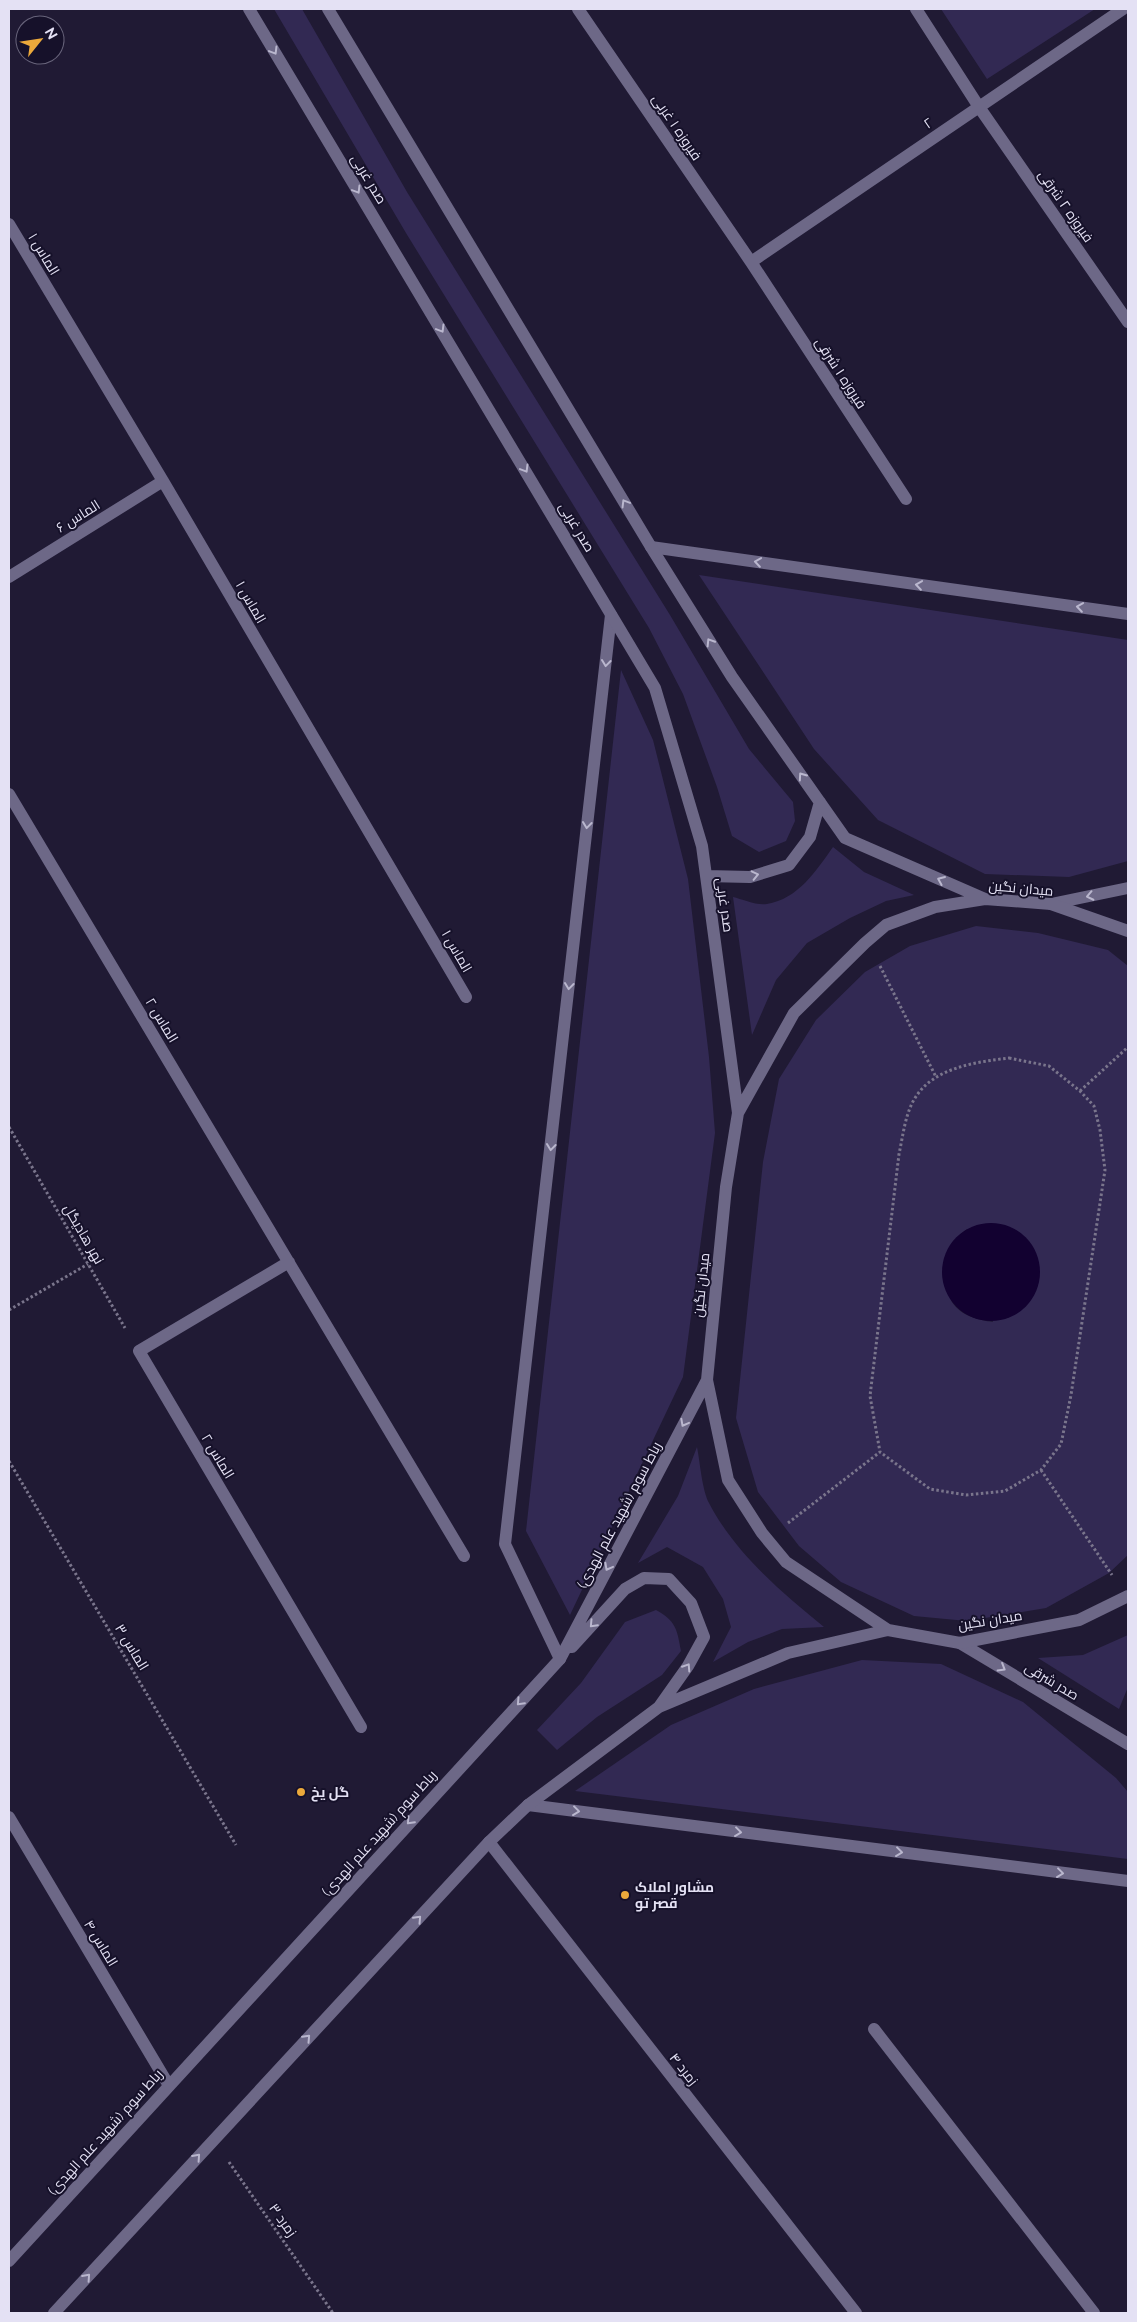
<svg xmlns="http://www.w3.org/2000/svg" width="1137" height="2322" viewBox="0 0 1137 2322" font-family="Raleway,Cairo,sans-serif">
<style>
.green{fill:#322953;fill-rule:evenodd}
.water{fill:#120130}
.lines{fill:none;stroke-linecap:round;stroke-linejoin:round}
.path{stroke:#7a758c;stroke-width:3;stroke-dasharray:2.5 2.5;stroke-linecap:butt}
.minor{stroke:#6d6887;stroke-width:12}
.tertiary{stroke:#6d6887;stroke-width:12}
.secondary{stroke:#6d6887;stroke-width:12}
.oneway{stroke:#bab7ce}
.poi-dot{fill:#eca93b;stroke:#16112a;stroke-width:2}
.labels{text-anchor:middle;stroke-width:4;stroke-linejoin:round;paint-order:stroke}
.street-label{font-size:14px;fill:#e4e1f4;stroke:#16112a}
.poi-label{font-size:14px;font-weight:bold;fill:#e4e1f4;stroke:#16112a;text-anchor:start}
</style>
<rect width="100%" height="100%" fill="#201a34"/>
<path class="green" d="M274,9h28l105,183 263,423 79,134 44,53 2,19 -9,20 -27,11 -27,-16 -15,-49 -34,-93 -34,-66 -243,-395z
M941,9h154l-108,70z
M699,575l429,65v221l-59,16 -84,-3 -107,-54 -64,-71z
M621,670l32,70 35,139 21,178 6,76 -32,244 -113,238 -44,-84z
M833,847l31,25 50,23 -28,6 -36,17 -43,25 -31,37 -24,55 -19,-138c9,2 24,9 34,7 31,-5 49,-33 66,-57z
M976,926l62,7 70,17 20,16v589l-19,18 -63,35 -79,13 -53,-5 -73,-34 -42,-36 -41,-54 -22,-74 27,-256 16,-83 37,-59 49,-48 45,-26zM967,1229l26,93c-15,-2 -32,-6 -41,-20 -3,-4 -2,-14 -3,-19 -3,-28 -5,-36 18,-54z
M697,1447c3,15 5,43 12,56 26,50 72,89 115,124l-42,2 -34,13 -35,20 18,-35 -8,-28 -20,-32 -36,-20 -29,16 40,-67z
M656,1610c20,11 21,19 25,41l-19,24 -65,42 -40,33 -20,-20 44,-47 44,-61z
M1128,1635v52l-9,22 -81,-51 45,-3z
M862,1660l79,4 82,38 93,76 12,14v67l-553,-68 96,-66 83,-36z"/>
<path class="water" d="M942 1272a49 49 0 1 1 98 0a49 49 0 1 1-98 0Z"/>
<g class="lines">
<path class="path" d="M880,966l56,111
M1009,1058l40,8 31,25 14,15 6,24 5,40 -34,225 -10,49 -20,26 -36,21 -39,4 -36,-6 -50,-37 -10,-56 29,-242c4,-18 6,-40 16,-56 19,-31 62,-36 94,-40z
M1080,1091l48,-44
M9,1127l116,201
M9,1310l79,-46
M9,1461l227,384
M1041,1470l71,105
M788,1523l92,-71
M229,2162l104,151"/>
<path class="minor" d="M578,9l173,253 155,237
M916,9l63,98 149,215
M9,224l154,257 303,516
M751,262l372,-253
M651,547l477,67
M9,577l154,-96
M9,794l455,762
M289,1262l-150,89 222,376
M560,1659l-55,-115 106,-929
M528,1805l600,76
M9,1817l159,267
M489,1842l367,471
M874,2029l220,284"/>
<path class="tertiary" d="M1051,904l77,-16
M960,1643l168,101"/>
<path class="secondary" d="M249,9l406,679 47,158 36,267
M328,9l323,538 81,130 113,161 140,61
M706,876l44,1 39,-12 21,-28 10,-35
M1128,931l-77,-27 -66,-5 -50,8 -49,18 -21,18 -71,70 -56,100 -12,74 -19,193 21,100 34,53 24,29 102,68 72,13 119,-23 49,-24
M572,1647l53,-58 19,-11 25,1 22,24 13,34 -16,29 -29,41
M9,2261l551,-602 147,-279
M54,2313l435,-471 39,-37 131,-98 129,-54 100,-23"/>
</g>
<defs><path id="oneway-chevron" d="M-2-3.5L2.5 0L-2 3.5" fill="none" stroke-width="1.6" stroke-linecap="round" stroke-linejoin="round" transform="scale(1.25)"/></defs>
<g class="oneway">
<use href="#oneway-chevron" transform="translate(274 51) rotate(59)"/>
<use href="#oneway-chevron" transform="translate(357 190) rotate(59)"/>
<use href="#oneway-chevron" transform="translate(441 329) rotate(59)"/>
<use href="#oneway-chevron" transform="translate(525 469) rotate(59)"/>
<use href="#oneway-chevron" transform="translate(625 503) rotate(-121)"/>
<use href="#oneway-chevron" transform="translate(758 562) rotate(-172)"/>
<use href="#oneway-chevron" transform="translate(919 585) rotate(-172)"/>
<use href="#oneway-chevron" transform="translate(1080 607) rotate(-172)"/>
<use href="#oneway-chevron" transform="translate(710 642) rotate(-122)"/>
<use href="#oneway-chevron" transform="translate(606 663) rotate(97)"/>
<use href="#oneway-chevron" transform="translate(802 776) rotate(-125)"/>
<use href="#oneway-chevron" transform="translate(587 825) rotate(97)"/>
<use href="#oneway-chevron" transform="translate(755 875) rotate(-13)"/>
<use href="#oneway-chevron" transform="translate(941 880) rotate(-157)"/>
<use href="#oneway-chevron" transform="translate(1090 896) rotate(168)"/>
<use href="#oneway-chevron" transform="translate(569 986) rotate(97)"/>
<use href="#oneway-chevron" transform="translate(551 1147) rotate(97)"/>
<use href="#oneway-chevron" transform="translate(684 1423) rotate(118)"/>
<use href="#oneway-chevron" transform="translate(608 1567) rotate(118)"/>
<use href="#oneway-chevron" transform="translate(593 1624) rotate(133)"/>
<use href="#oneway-chevron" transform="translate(687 1667) rotate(-57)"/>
<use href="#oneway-chevron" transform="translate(1002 1668) rotate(31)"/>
<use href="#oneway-chevron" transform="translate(520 1702) rotate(133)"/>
<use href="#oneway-chevron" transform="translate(576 1811) rotate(7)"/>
<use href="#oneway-chevron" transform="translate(410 1821) rotate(133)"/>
<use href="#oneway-chevron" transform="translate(738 1832) rotate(7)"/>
<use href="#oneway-chevron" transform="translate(899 1852) rotate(7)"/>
<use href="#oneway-chevron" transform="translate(1060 1873) rotate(7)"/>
<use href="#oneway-chevron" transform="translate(418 1919) rotate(-47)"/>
<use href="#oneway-chevron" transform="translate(307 2038) rotate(-47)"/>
<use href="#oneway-chevron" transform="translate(197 2157) rotate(-48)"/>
<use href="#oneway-chevron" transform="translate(87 2277) rotate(-48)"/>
</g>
<g class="poi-dot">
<circle cx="301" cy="1792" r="5"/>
<circle cx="625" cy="1895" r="5"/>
</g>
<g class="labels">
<g class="street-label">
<text transform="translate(928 123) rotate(-34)" y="5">۲</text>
<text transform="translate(677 127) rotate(56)" y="5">فیروزه ۱ غربی</text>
<text transform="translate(369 179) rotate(59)" y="5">صدر غربی</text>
<text transform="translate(1066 206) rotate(55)" y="5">فیروزه ۲ شرقی</text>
<text transform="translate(44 254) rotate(59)" y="5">الماس ۱</text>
<text transform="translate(841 373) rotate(57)" y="5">فیروزه ۱ شرقی</text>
<text transform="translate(78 516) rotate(-32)" y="5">الماس ۶</text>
<text transform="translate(577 527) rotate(59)" y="5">صدر غربی</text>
<text transform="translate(251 602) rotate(60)" y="5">الماس ۱</text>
<text transform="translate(1021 888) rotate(5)" y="5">میدان نگین</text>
<text transform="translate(725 905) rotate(82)" y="5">صدر غربی</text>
<text transform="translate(457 951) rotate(60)" y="5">الماس ۱</text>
<text transform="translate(162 1020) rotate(59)" y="5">الماس ۲</text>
<text transform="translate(84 1234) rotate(60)" y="5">نهر هادیگل</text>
<text transform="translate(701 1285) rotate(-84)" y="5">میدان نگین</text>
<text transform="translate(218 1456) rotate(59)" y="5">الماس ۲</text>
<text transform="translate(619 1515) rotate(-62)" y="5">رباط سوم (شهید علم الهدی)</text>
<text transform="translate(990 1620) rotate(-9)" y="5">میدان نگین</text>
<text transform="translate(132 1647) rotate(59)" y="5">الماس ۳</text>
<text transform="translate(1052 1681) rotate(31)" y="5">صدر شرقی</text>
<text transform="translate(379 1833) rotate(-48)" y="5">رباط سوم (شهید علم الهدی)</text>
<text transform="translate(101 1943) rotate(59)" y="5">الماس ۴</text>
<text transform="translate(684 2069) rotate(52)" y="5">زمرد ۴</text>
<text transform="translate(105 2132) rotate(-48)" y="5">رباط سوم (شهید علم الهدی)</text>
<text transform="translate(283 2220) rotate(55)" y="5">زمرد ۳</text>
</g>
<g class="poi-label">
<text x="311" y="1797">گل یخ</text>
<text x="635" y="1892">مشاور املاک<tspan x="635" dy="16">قصر تو</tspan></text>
</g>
</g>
<rect width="1137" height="2322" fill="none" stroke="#e4e1f4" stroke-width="20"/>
<g transform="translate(40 40) rotate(60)"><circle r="24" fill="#16112a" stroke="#68647b"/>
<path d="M0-4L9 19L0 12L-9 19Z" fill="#eca93b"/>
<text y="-8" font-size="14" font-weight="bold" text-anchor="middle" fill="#e4e1f4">N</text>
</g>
</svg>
